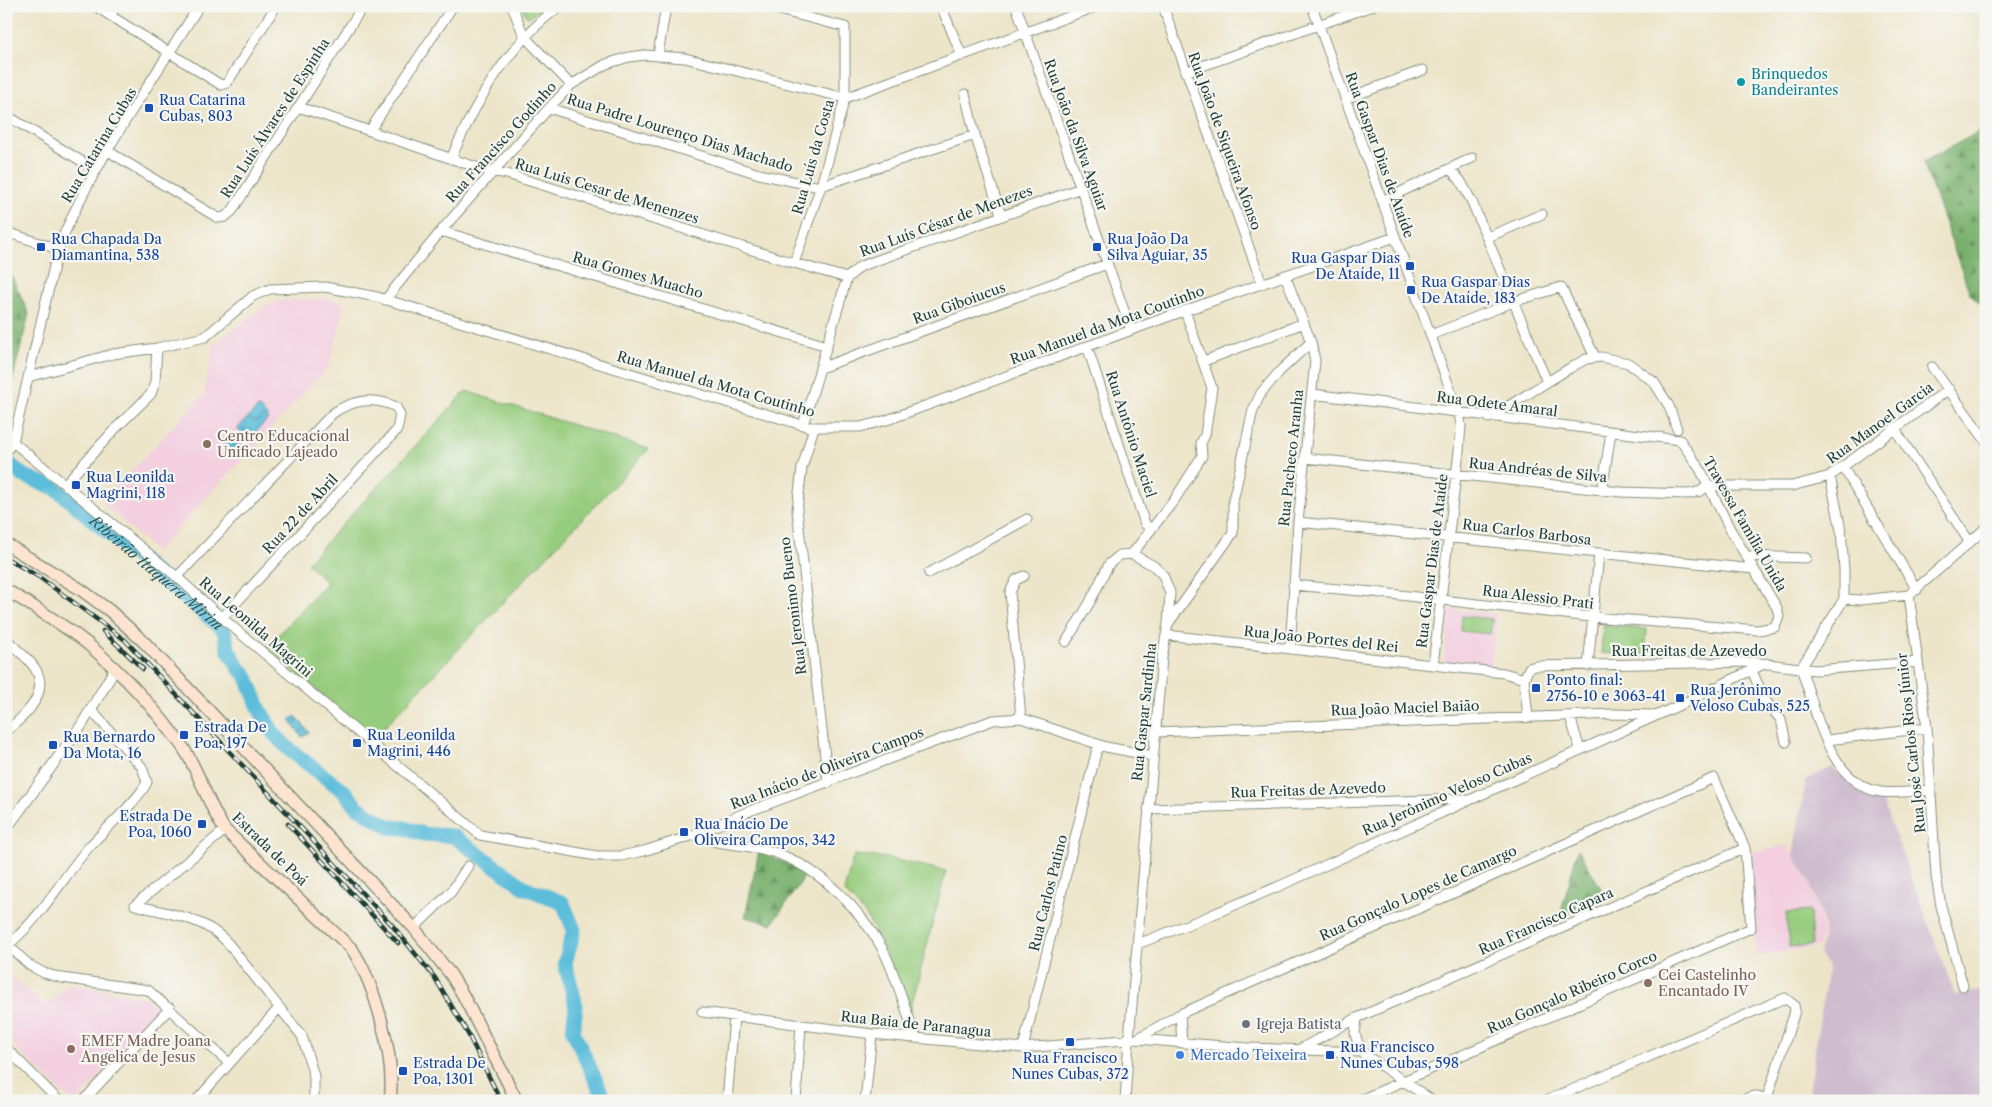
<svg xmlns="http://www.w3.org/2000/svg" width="1992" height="1107" viewBox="0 0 1992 1107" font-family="'Libre Caslon Text',serif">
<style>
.built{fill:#f3cfe0}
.industrial{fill:#cfbdcf}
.grass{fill:#96cc7d;stroke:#5a8458}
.forest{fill:url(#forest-firs);stroke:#4c7650}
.park{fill:url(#park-dots);stroke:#5a8458}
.water{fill:url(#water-waves);stroke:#3d7d87}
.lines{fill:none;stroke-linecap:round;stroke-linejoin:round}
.river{stroke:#5bbdda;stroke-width:15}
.minor-casing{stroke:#86917e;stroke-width:11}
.tertiary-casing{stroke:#86917e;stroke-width:12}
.secondary-casing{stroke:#86917e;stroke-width:14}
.minor{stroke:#fff;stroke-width:9}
.tertiary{stroke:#fff;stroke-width:10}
.secondary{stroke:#fde4d0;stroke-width:11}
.rail-casing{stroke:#1f3d34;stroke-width:4.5}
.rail{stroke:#f6f6f2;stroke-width:2.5;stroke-dasharray:8;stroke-linecap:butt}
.culture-dot{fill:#0f9aa8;stroke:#f6f6f2;stroke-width:2}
.transit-dot{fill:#1a4fb4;stroke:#f6f6f2;stroke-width:2}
.education-dot{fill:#8d6e63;stroke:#f6f6f2;stroke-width:2}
.worship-dot{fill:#6b7280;stroke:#f6f6f2;stroke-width:2}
.shop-dot{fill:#3f7fe0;stroke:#f6f6f2;stroke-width:2}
.labels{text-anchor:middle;stroke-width:4.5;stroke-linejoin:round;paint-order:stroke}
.culture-label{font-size:14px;fill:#0d838f;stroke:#f6f6f2;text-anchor:start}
.transit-label{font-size:14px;fill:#164399;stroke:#f6f6f2;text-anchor:start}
.street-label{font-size:14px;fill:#1f3d34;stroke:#f6f6f2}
.education-label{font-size:14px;fill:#785e54;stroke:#f6f6f2;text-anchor:start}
.worship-label{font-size:14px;fill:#5b616d;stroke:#f6f6f2;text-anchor:start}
.shop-label{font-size:14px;fill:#366cbe;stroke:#f6f6f2;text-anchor:start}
.water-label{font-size:15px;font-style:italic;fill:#2e5d5e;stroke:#f6f6f2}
</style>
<defs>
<pattern id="forest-firs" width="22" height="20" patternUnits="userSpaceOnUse" patternTransform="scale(1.25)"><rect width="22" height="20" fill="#78b06c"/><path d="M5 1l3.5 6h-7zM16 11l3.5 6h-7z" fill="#62905a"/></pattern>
<pattern id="park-dots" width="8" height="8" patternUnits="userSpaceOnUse" patternTransform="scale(1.25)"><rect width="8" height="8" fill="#96cc7d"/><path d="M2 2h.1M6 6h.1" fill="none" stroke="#7aa767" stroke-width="1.8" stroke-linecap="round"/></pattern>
<pattern id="water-waves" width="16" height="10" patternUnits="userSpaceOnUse" patternTransform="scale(1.25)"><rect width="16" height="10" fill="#5bbdda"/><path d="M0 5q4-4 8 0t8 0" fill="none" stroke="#4b9bb2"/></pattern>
</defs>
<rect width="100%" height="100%" fill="#f6f6f2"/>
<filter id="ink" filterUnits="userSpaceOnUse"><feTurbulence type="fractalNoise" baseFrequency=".02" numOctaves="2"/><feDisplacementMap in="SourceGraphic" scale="10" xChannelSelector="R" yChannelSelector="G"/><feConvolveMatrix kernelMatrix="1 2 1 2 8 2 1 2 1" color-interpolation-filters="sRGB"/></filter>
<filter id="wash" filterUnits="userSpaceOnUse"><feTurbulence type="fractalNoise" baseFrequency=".0096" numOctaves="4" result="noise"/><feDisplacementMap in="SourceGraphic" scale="20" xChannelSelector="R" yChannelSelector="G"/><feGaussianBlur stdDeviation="1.12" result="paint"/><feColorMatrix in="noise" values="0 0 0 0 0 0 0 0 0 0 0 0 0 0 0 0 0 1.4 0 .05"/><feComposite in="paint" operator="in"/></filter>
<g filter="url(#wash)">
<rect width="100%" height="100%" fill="#ede5c9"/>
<path class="built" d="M329,299l11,3 5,5 -16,59 -173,186 -54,-50 102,-108 9,-49 55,-41 16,-4z
M1450,609l47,5 -6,53 -47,-5z
M1787,845l20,35 17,48 -5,19 -63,9 -6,-103z
M6,972l40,34 24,-22 71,13 7,2 12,10 -82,91 -7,1 -65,-63z"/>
<path class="industrial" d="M1832,767l13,12 36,18 74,198 31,-5v109l-3,2h-176l21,-134 -9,-13 6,-26 -17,-49 -15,-24 13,-75z"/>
<path class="grass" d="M466,391l183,58 -275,289 -108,-90 61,-65 -20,-20z
M1462,616l30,3 -2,15 -29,-3z
M1603,626l44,3 -2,27 -44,-3z
M854,855l33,3 59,13 -36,140 -31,-73 -14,-24 -21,-23z
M1810,911l2,34 -23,2 -3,-34z"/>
<path class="forest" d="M1986,128v182l-16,-16 -47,-132z
M6,264l23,50 -23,92z
M1578,849l28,48 -46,19z
M759,851l48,22 -35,51 -27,-7z"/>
<path class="park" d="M522,6h25l-17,11 -4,-1z"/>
<path class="water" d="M258,407l11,11 -21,22 -11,-11z
M228,438l17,9 -8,9 -14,-13z
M296,716l13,16 -7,5 -12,-17z"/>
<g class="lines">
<path class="river" id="s1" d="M6,461l16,14 33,13 169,142 4,19 11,19 7,7 14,35 14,24 17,17 54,41 12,15 32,20 15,1 19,6 30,2 71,51 39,16 11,27 -9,33 11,43 -3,25 32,70"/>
</g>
</g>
<g filter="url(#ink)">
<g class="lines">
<g class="minor-casing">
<path id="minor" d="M95,6l126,79 6,-2 49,-77
M512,6l12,30 47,49
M763,6l82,21v71l-24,88 -27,77
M941,6l21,50
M1016,6l115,324
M1163,6l99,278
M1312,6l147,408 2,11 -2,26 -26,214
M110,16l6,-10
M658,55l8,-49
M1185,72l187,-66
M965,94l10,41 26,80
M845,98l253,-92
M1345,99l78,-29
M299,107l180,61 28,6 287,89 53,15 14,-12 220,-78
M549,108l210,66 56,12h6l154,-51
M6,115l90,55
M370,130l83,-124
M108,151l110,67 7,-1 7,-6 131,-205
M451,159c24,-57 58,-116 109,-153
M1451,170l9,10 12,22 75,180
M1382,201l90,-43
M441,231l386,115
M6,232l52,17
M1488,237l54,-23
M1285,275l26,67 4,19 -17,161 -8,127
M385,300l56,-69 108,-123 22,-23 35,-21 23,-7 16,-2 40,3 160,40
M1431,335l82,-33 48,-15 34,70
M1087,346l58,178 5,4
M1204,361l100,-38
M1932,367l54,74
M820,368l287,-104
M28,377l85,-23 44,-6 48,-11 48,-41 17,-7 55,-2 52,10 432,130h51l27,-7 291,-107 217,-76
M1489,418l81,-50 16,-9 15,-2 27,6 26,19 15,24 8,23
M803,425l44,-147
M814,427l-12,41 -5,42 31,273
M1894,428l75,113
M13,442l164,135 45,41 258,217 117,21h24l23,-5 50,-16 53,-23 246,-92 28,-2 85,29 47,9
M6,451l7,-9 45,-193c33,-84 93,-166 141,-243
M1305,458l316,34 68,2 12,-3 6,-5
M1844,469l73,121
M65,484l51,-56 35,-34 4,-12 2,-34
M1707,486h85l38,-10 119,-87
M1602,491l9,-59
M1298,522l456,47
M1132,554l43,-55 27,-43 -1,-13 4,-8 7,-47 -27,-77
M1746,556l60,2
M929,573l98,-54
M177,577l155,-163c19,-14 42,-18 64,-7l4,8 -3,15 -175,188
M1293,585l80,7 218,25 167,13 17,-3 4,-11 -2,-8 -47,-79 -30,-60 -20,-29 -368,-46
M1909,595l18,133 9,148 5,30 22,80
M1844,599l17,1 48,-5 77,-67
M1166,635l338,38 20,6
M6,638c7,9 17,16 25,25 23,26 -4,52 -25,68
M1066,642l24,-40 19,-38 11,-9 12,-1 22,12 9,9 7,18 -2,31
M1588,666l11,-112
M1801,668c15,41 28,117 80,124 16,2 34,-1 50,-2
M1801,668l43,-69v-30l-3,-39 -11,-54
M1752,671l13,29 16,20 5,22
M91,710l51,57 5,15c-7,17 -44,49 -59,66 -27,32 -47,70 -80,97l21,20 15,8 18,5 86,12 81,73
M1570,716l10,34
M1528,717l-4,-38 5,-11 7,-2 216,-4 64,8 101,-8
M1021,718l-11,-126 6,-12 8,-4
M1156,732l459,-18 37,1
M1827,740l100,-12
M1148,809l316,-10
M694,835c26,12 58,8 85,19 42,16 81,55 103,94 14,26 23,61 34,90
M135,905c33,9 67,11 92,37l75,94 12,40v25
M135,905l90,-75
M414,928l37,-36 17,-26
M1138,944l64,-25 82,-35 396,-179 86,-42
M702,1012l170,22 151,14 114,-9 111,9 113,4 72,49
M1180,1014l2,29
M1357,1018l-2,16 6,18
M1137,1039l43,-25 534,-236 31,70 6,80 -393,173
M6,1048l53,53
M1023,1048l75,-303
M1300,1049l57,-31 388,-170
M83,1101l87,-93
M196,1101l83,-93
M727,1101l7,-84
M796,1101l5,-76
M865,1101l7,-67
M1125,1101l4,-62 33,-381 6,-34 65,-91v-32l20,-91 8,-17 19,-22 31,-29
M1546,1101l239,-103 9,7 1,6 -29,90
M1741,1101c9,-4 17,-9 25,0"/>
</g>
<g class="tertiary-casing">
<path id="tertiary" d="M6,829l75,-103 34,-57
M6,943v3"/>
</g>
<g class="secondary-casing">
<path id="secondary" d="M6,544l74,45 30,22 35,32 269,285 37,47 12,20 54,106
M6,590c28,17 57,34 83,55 34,29 67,65 93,101 18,26 25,58 43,84l127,119c23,35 44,110 38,152"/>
</g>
<use href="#minor" class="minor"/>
<use href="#tertiary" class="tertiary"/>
<use href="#secondary" class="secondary"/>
<g class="rail-casing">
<path id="rail" d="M6,558l33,19 86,63 267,285 43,53 33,56 33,67
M103,631l40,38
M288,824l110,119"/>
</g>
<use href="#rail" class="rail"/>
</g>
</g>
<circle class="culture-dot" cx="1741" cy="82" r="5"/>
<g class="transit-dot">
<rect x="144" y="103" width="10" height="10" rx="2.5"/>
<rect x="36" y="242" width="10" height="10" rx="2.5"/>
<rect x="1092" y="242" width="10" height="10" rx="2.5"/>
<rect x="1405" y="261" width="10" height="10" rx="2.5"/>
<rect x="1406" y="285" width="10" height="10" rx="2.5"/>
<rect x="71" y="480" width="10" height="10" rx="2.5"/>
<rect x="1531" y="683" width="10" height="10" rx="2.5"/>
<rect x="1675" y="693" width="10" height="10" rx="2.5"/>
<rect x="179" y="730" width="10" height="10" rx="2.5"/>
<rect x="352" y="738" width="10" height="10" rx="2.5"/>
<rect x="48" y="740" width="10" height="10" rx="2.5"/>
<rect x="197" y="819" width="10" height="10" rx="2.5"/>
<rect x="679" y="827" width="10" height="10" rx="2.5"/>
<rect x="1065" y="1037" width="10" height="10" rx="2.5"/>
<rect x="1325" y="1050" width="10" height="10" rx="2.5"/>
<rect x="398" y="1066" width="10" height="10" rx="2.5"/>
</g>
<g class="education-dot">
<circle cx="207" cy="444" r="5"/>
<circle cx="1648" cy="983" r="5"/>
<circle cx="71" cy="1049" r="5"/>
</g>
<circle class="worship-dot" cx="1246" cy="1024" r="5"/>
<circle class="shop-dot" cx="1180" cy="1055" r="5"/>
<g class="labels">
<g class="culture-label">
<text x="1751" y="79">Brinquedos<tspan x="1751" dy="16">Bandeirantes</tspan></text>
</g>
<g class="transit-label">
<text x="159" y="105">Rua Catarina<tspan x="159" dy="16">Cubas, 803</tspan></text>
<text x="51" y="244">Rua Chapada Da<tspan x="51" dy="16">Diamantina, 538</tspan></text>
<text x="1107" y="244">Rua João Da<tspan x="1107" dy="16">Silva Aguiar, 35</tspan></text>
<text x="1400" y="263" text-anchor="end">Rua Gaspar Dias<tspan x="1400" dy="16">De Ataíde, 11</tspan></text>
<text x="1421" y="287">Rua Gaspar Dias<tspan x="1421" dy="16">De Ataíde, 183</tspan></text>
<text x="86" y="482">Rua Leonilda<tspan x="86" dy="16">Magrini, 118</tspan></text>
<text x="1546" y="685">Ponto final:<tspan x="1546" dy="16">2756-10 e 3063-41</tspan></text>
<text x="1690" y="695">Rua Jerônimo<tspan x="1690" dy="16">Veloso Cubas, 525</tspan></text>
<text x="194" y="732">Estrada De<tspan x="194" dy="16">Poa, 197</tspan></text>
<text x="367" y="740">Rua Leonilda<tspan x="367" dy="16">Magrini, 446</tspan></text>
<text x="63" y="742">Rua Bernardo<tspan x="63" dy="16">Da Mota, 16</tspan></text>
<text x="192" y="821" text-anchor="end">Estrada De<tspan x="192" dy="16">Poa, 1060</tspan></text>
<text x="694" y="829">Rua Inácio De<tspan x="694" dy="16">Oliveira Campos, 342</tspan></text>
<text x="1340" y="1052">Rua Francisco<tspan x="1340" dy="16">Nunes Cubas, 598</tspan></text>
<text x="1070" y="1063" text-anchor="middle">Rua Francisco<tspan x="1070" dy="16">Nunes Cubas, 372</tspan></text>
<text x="413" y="1068">Estrada De<tspan x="413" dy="16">Poa, 1301</tspan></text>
</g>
<g class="street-label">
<text transform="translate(275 118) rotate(-57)" y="5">Rua Luís Álvares de Espinha</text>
<text transform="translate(680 133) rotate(17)" y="5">Rua Padre Lourenço Dias Machado</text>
<text transform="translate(1076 135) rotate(70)" y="5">Rua João da Silva Aguiar</text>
<text transform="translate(1225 141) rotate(70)" y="5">Rua João de Siqueira Afonso</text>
<text transform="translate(501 142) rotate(-48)" y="5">Rua Francisco Godinho</text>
<text transform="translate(99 145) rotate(-59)" y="5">Rua Catarina Cubas</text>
<text transform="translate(1380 155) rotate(70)" y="5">Rua Gaspar Dias de Ataíde</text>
<text transform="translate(813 157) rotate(-74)" y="5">Rua Luís da Costa</text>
<text transform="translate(607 191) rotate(17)" y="5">Rua Luis Cesar de Menenzes</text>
<text transform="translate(946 221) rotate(-20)" y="5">Rua Luís César de Menezes</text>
<text transform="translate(638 275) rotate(16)" y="5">Rua Gomes Muacho</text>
<text transform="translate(959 303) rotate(-20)" y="5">Rua Giboiucus</text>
<text transform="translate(1107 325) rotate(-20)" y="5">Rua Manuel da Mota Coutinho</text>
<text transform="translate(716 384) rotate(16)" y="5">Rua Manuel da Mota Coutinho</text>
<text transform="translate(1497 404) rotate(7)" y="5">Rua Odete Amaral</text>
<text transform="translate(1880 423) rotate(-36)" y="5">Rua Manoel Garcia</text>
<text transform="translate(1131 434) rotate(72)" y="5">Rua Antônio Maciel</text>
<text transform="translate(1291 458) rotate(-84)" y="5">Rua Pacheco Aranha</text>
<text transform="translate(1538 470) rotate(6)" y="5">Rua Andréas de Silva</text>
<text transform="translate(300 514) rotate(-47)" y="5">Rua 22 de Abril</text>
<text transform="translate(1745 524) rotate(60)" y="5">Travessa Família Unida</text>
<text transform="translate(1527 532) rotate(7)" y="5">Rua Carlos Barbosa</text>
<text transform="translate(1432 561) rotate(-83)" y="5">Rua Gaspar Dias de Ataíde</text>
<text transform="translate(1538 597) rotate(7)" y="5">Rua Alessio Prati</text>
<text transform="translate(793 606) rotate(-97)" y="5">Rua Jeronimo Bueno</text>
<text transform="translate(256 627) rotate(41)" y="5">Rua Leonilda Magrini</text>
<text transform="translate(1321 639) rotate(6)" y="5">Rua João Portes del Rei</text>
<text x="1689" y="656">Rua Freitas de Azevedo</text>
<text transform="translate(1405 708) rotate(-2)" y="5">Rua João Maciel Baião</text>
<text transform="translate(1144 712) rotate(-84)" y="5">Rua Gaspar Sardinha</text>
<text transform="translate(1911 743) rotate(-96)" y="5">Rua José Carlos Rios Júnior</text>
<text transform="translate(827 768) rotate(-21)" y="5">Rua Inácio de Oliveira Campos</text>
<text transform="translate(1308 790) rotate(-2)" y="5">Rua Freitas de Azevedo</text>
<text transform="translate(1447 794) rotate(-24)" y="5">Rua Jerônimo Veloso Cubas</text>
<text transform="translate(270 849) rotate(44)" y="5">Estrada de Poá</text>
<text transform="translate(1048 893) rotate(-76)" y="5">Rua Carlos Patino</text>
<text transform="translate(1418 893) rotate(-24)" y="5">Rua Gonçalo Lopes de Camargo</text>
<text transform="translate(1546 921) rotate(-24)" y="5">Rua Francisco Capara</text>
<text transform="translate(1572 992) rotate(-24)" y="5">Rua Gonçalo Ribeiro Corco</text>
<text transform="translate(916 1024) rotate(6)" y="5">Rua Baia de Paranagua</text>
</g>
<g class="education-label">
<text x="217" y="441">Centro Educacional<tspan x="217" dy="16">Unificado Lajeado</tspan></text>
<text x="1658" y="980">Cei Castelinho<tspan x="1658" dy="16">Encantado IV</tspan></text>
<text x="81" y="1046">EMEF Madre Joana<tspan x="81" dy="16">Angelica de Jesus</tspan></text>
</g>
<g class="worship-label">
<text x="1256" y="1029">Igreja Batista</text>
</g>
<g class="shop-label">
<text x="1190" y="1060">Mercado Teixeira</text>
</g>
<g class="water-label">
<text dy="5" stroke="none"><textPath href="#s1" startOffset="189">Ribeirão Itaquera Mirim</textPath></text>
</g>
</g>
<rect width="1992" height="1107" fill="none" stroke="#f6f6f2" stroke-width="25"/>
</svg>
